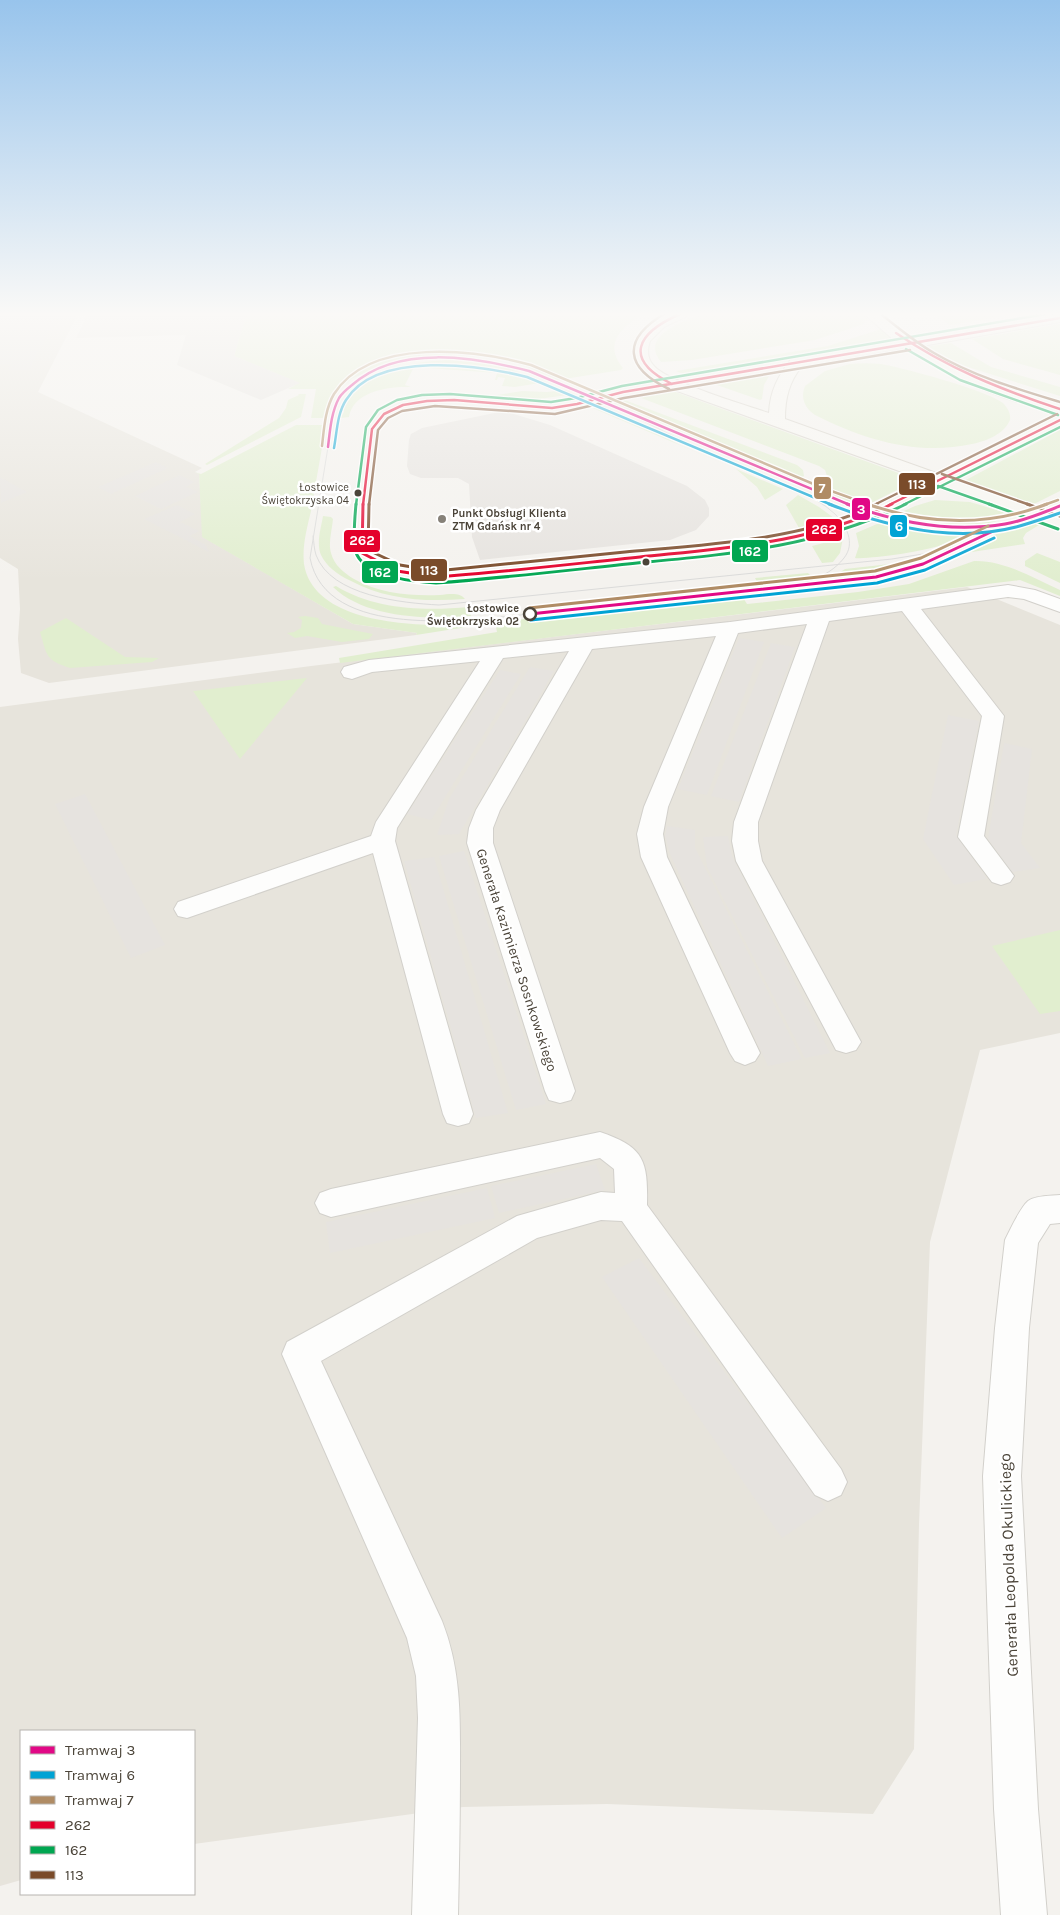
<svg xmlns="http://www.w3.org/2000/svg" width="1060" height="1915" viewBox="0 0 1060 1915" font-family="Karla,sans-serif">
<style>
.residential{fill:#e7e4dc}
.green{fill:#e1eecf}
.parking{fill:#e6e3df}
.lines{fill:none;stroke-linecap:round;stroke-linejoin:round}
.minor-casing{stroke:#d2d0cb;stroke-width:2}
.secondary-casing{stroke:#d3cfc5;stroke-width:2}
.minor{fill:#fdfdfc;fill-rule:evenodd}
.secondary{fill:#f7f6f1;fill-rule:evenodd}
.tram{stroke:#dbdbda;stroke-width:1}
.bus-1-far1-casing{stroke:#fff;stroke-width:5}
.bus-1-casing{stroke:#fff;stroke-width:6}
.bus-2-far1-casing{stroke:#fff;stroke-width:5}
.bus-2-casing{stroke:#fff;stroke-width:6}
.bus-3-far1-casing{stroke:#fff;stroke-width:5}
.bus-3-casing{stroke:#fff;stroke-width:6}
.bus-1-far1{stroke:#e4002b;stroke-width:2.5}
.bus-1{stroke:#e4002b;stroke-width:3}
.bus-2-far1{stroke:#00a651;stroke-width:2.5}
.bus-2{stroke:#00a651;stroke-width:3}
.bus-3-far1{stroke:#7a4b2a;stroke-width:2.5}
.bus-3{stroke:#7a4b2a;stroke-width:3}
.tram-1-far1-casing{stroke:#fff;stroke-width:5}
.tram-1-casing{stroke:#fff;stroke-width:6}
.tram-2-far1-casing{stroke:#fff;stroke-width:5}
.tram-2-casing{stroke:#fff;stroke-width:6}
.tram-3-far1-casing{stroke:#fff;stroke-width:5}
.tram-3-casing{stroke:#fff;stroke-width:6}
.tram-1-far1{stroke:#e10886;stroke-width:2.5}
.tram-1{stroke:#e10886;stroke-width:3}
.tram-2-far1{stroke:#00a3d4;stroke-width:2.5}
.tram-2{stroke:#00a3d4;stroke-width:3}
.tram-3-far1{stroke:#b08c65;stroke-width:2.5}
.tram-3{stroke:#b08c65;stroke-width:3}
.bus-dot{fill:#4b4439;stroke:#fff;stroke-width:2}
.poi-dot{fill:#868178;stroke:#fff;stroke-width:2}
.stop-dot{fill:#fff;stroke:#4b4439;stroke-width:2.5}
.labels{text-anchor:middle;stroke-width:5;stroke-linejoin:round;paint-order:stroke}
.far-bus-label{font-size:11px;fill:#4b4439;stroke:#fff;text-anchor:end}
.far-poi-label{font-size:11px;font-weight:bold;fill:#4b4439;stroke:#fff;text-anchor:start}
.far-stop-label{font-size:11px;font-weight:bold;fill:#4b4439;stroke:#fff;text-anchor:end}
.street-label{font-size:14px;fill:#4b4439;stroke:#fff}
.near-street-label{font-size:16px;fill:#4b4439;stroke:#fff}
.line-badge{stroke:#fff;stroke-width:2}
.badge-label{font-size:14px;text-anchor:middle;font-weight:bold;fill:#fff}
</style>
<rect width="100%" height="100%" fill="#f4f2ee"/>
<path class="residential" d="M0,314h78l-40,78 164,76 -7,4 4,2 4,63 150,87 64,9 -1,2 -367,48 -28,-10 -3,-34 2,-30 -2,-40 -18,-11z
M967,587l93,38v408l-80,17 -50,192 -11,282 -5,225 -41,65 -266,-10 -144,3 -269,37v-113h-173v149l-21,6v-1179l311,-41z"/>
<path class="green" d="M246,314h259l135,2c-21,13 -36,29 -17,52l-2,2 -63,10 -33,-14 -32,-8 -37,-3 -42,3 -31,7 -32,14 -17,16 -6,23h-17l5,-29h-28l11,-6 -65,-27z
M701,314h161l7,5 -4,1 -1,3 -3,2 -46,15 -123,20 -31,2c-22,-26 23,-41 40,-48z
M934,314h83l-67,11z
M1060,324v51l-57,-16 -31,-20z
M881,329l14,10 -209,36 -10,-4 152,-25z
M951,343l40,24 69,20v9l-108,-34 -28,-15z
M451,360l48,5 47,17 -31,5 -13,-1 3,-8 -7,-1 -1,3h-2l2,-7 -83,-6 -9,18 6,2c-22,-1 -58,4 -62,30l-8,1c0,-3 2,-4 3,-6 0,-5 -2,-10 3,-17 19,-28 73,-34 104,-35z
M850,364c10,-1 20,-1 31,0 23,4 105,26 122,39 5,5 8,11 7,17 -6,14 -23,21 -38,24 -55,12 -107,-4 -157,-29 -10,-7 -15,-17 -10,-29l20,-15z
M765,374l4,2 -5,9 -2,14 -2,1 -46,-16z
M565,390l10,4 -37,5 -47,-3 31,-5 25,1z
M670,390l245,89v2l-52,26 -50,-20 14,-11 -2,-6 -6,-4 -183,-70z
M298,394h8l-5,23 -94,48 -2,-1 74,-46 7,-10 2,-8 11,-5z
M622,399l175,66 6,5 1,6 -6,4 -189,-79z
M597,403l83,42 103,44 -18,11 -8,-13 -21,-18 -148,-63z
M296,425h30c-5,28 -10,57 -15,86 -4,17 -9,35 -7,53 10,63 121,63 169,60v2l-57,9 1,-2 -64,-9 -151,-87 -3,-63 -5,-2 7,2z
M1060,430v61l-28,14 -68,-24z
M798,495l21,12 15,11 -35,10 -13,-23z
M935,500l35,2 43,13c-36,18 -82,7 -120,1l22,-10z
M323,516l8,1 2,2c-1,11 -5,24 -2,34 3,12 13,20 23,26 26,15 57,17 86,16 9,-1 20,-3 25,4 -40,3 -79,1 -116,-19 -11,-5 -23,-14 -28,-25 -5,-12 0,-27 2,-39z
M884,521l39,8 51,3c-30,16 -63,21 -97,25 -7,0 -16,2 -22,1l4,-12 -3,-13z
M1033,523l6,2 -13,8 -3,5 2,6 -60,9 -3,-1 44,-23z
M843,538l-3,15 -7,9 -11,1 -10,-17z
M1037,553l23,9v21l-35,-17v-5z
M974,561c30,-1 59,17 86,29v6l-40,-16 -680,83 -1,-5 158,-26 -2,-10 247,-26 5,8 111,-12 51,-8z
M908,562l2,1 -29,9 -45,6 -3,-1 12,-8z
M808,573l2,2 -19,6 -32,5 -4,-8z
M336,586c39,24 89,25 133,21l2,9c-43,4 -106,2 -138,-29z
M305,616l13,2 4,6 51,10 -4,5 -27,3 -35,-6 -12,2 -8,-5 7,-1 7,-4 1,-8 -4,-3z
M66,618l59,39 34,1 -7,4 -82,6c-25,-8 -23,-13 -30,-36z
M307,678l-67,81 -47,-68h1z
M1060,930v81l-20,3 -48,-68z"/>
<path class="parking" d="M0,314h58l-29,56h-21l4,-6h-12z
M88,314h158l-12,42 66,27 -39,17 -84,-35 9,-30 -110,3z
M504,411l46,14 137,61 18,14 4,8v8l-13,14 -26,10 -190,20 -8,-23 -3,-53 -11,-6h-37l-11,-4 -3,-8 2,-26 2,-6 11,-6z
M156,462l12,6 -57,26 -13,-7z
M180,475l14,7 -8,5 12,5 -37,17 -26,-13z
M0,477l27,15 -26,11z
M177,505l18,9 -15,8 19,9 -9,5 16,9 3,7 -65,-33z
M739,638l25,4 -57,153 -29,-6z
M771,643l24,4 -56,155 -28,-6z
M530,667l24,4 -95,163 -22,1 12,-36z
M500,670l21,4 -90,146 -24,-6z
M948,715l31,6 -23,114 31,44 -33,6 -31,-46z
M1004,743l28,6 -11,94 19,25 -28,4 -24,-33z
M85,794l80,151 -34,13 -76,-154z
M667,826l28,4v18l107,211 -34,7 -98,-212 -5,-19z
M728,836l4,20 98,197 -25,5 -98,-191 -4,-30z
M464,851l82,253 -30,6 -77,-254z
M434,857l74,256 -32,5 -72,-257z
M596,1164l9,26 -106,23 -8,-27z
M487,1188l8,30 -165,35 -4,-31z
M639,1258l187,250 -44,30 -180,-261z"/>
<g class="lines">
<g class="minor-casing">
<path id="minor" d="M1008,585l27,5 25,9v13l-36,-13 -16,-2 -87,12 83,107 -20,120 30,40 -4,6 -9,3 -9,-3 -34,-45 24,-121 -80,-105 -73,10 -71,201v19l4,20 99,181 -5,8 -10,3 -10,-3 -100,-189 -4,-20 2,-19 73,-198 -69,9 -70,174 -5,27 4,23 93,196 -5,8 -10,4 -10,-4 -5,-8 -89,-196 -4,-23 7,-27 72,-171 -124,13 -92,161 -7,18v15l82,248 -4,9 -11,3 -11,-3 -4,-9 -78,-248 2,-15 7,-18 93,-159 -66,7 -106,170 -2,13 78,273 -4,9 -11,3 -11,-3 -4,-9 -70,-261 -186,65 -9,-2 -4,-7 4,-7 193,-66 5,-14 104,-161 -108,11 -20,7 -8,-2 -3,-5 3,-5 25,-7 361,-38z
M600,1132c44,15 48,28 47,73l194,264 6,13 -6,13 -13,6 -13,-6 -193,-274 -21,-1 -64,18 -216,123 121,260c20,51 18,98 18,152 0,47 -1,95 -2,142h-46l6,-197 -2,-42 -9,-38 -125,-284 5,-12 230,-126 84,-24 14,1 -1,-24 -14,-11 -269,59 -11,-4 -5,-10 5,-10 11,-4z
M1060,1195v28l-10,1 -12,19 -9,85 -8,148 17,333 9,106h-46l-7,-106 -11,-333 12,-148 10,-88c5,-10 15,-32 23,-39 8,-6 23,-5 32,-6z"/>
</g>
<g class="secondary-casing">
<path id="secondary" d="M667,314h20l-2,3 -21,10 -14,14c-3,9 -3,18 4,25 14,16 91,39 115,47 1,-22 9,-37 22,-54l104,-18 -31,-27h16l31,24 149,-24v8l-138,24 58,30 80,28v10c-53,-13 -110,-34 -155,-66l-103,18c-13,16 -17,32 -17,53l154,55 121,-59v12l-105,52 105,38v12l-394,-142c-17,-9 -32,-17 -33,-39 4,-18 18,-27 34,-34z"/>
</g>
<use href="#minor" class="minor"/>
<use href="#secondary" class="secondary"/>
<path class="tram" d="M626,412c40,21 79,40 120,58 28,12 67,23 89,44 11,11 21,29 9,44 -17,22 -48,28 -75,31
M328,447l-18,111c16,83 160,62 220,56
M313,536c1,6 1,13 3,19 15,41 86,48 123,50l453,-46 49,-8 34,-12"/>
<g class="bus-1-far1-casing">
<path id="bus-1-far1" d="M896,333c51,35 106,57 164,76
M672,384c-50,-25 -35,-51 8,-70
M363,505l9,-76 12,-15 19,-9 24,-4 27,-1 98,8 25,-4 46,-12 437,-74
M889,505l171,-85"/>
</g>
<g class="bus-1-casing">
<path id="bus-1" d="M363,504l-1,49 35,18 39,6c68,-5 136,-13 204,-20 85,-9 174,-14 252,-53"/>
</g>
<g class="bus-2-far1-casing">
<path id="bus-2-far1" d="M906,349l54,31 98,35
M938,486l54,19
M356,505l10,-78 12,-17 19,-10 25,-5 28,-1 101,8 25,-4 46,-12 424,-72
M903,505l157,-78"/>
</g>
<g class="bus-2-casing">
<path id="bus-2" d="M356,504c-1,11 -4,42 1,51 11,22 58,27 79,28 67,-5 134,-13 201,-20 94,-9 182,-16 269,-59
M989,504l69,25"/>
</g>
<g class="bus-3-far1-casing">
<path id="bus-3-far1" d="M664,314c-43,26 -39,54 5,75
M881,314c17,14 34,28 53,39 39,23 83,36 126,49
M942,474l88,31
M369,505l9,-75 10,-12 14,-7 33,-5 120,8 69,-16 286,-48
M874,505l183,-91"/>
</g>
<g class="bus-3-casing">
<path id="bus-3" d="M369,504l-1,46 32,15 36,6c63,-6 126,-13 189,-19 79,-7 180,-12 252,-48
M1027,504l33,12"/>
</g>
<use href="#bus-1-far1" class="bus-1-far1"/>
<use href="#bus-1" class="bus-1"/>
<use href="#bus-2-far1" class="bus-2-far1"/>
<use href="#bus-2" class="bus-2"/>
<use href="#bus-3-far1" class="bus-3-far1"/>
<use href="#bus-3" class="bus-3"/>
<g class="tram-1-far1-casing">
<path id="tram-1-far1" d="M328,447c2,-16 3,-34 11,-49 3,-5 8,-9 13,-13 46,-41 122,-28 177,-14l321,134"/>
</g>
<g class="tram-1-casing">
<path id="tram-1" d="M847,504c51,19 104,29 158,20 19,-3 37,-11 55,-18
M530,614l346,-37 47,-13 68,-32"/>
</g>
<g class="tram-2-far1-casing">
<path id="tram-2-far1" d="M334,448c3,-16 3,-34 12,-48 31,-50 134,-35 181,-23l305,128"/>
</g>
<g class="tram-2-casing">
<path id="tram-2" d="M829,504c58,23 125,39 187,23 15,-4 29,-9 44,-14
M531,620l346,-37 48,-13 69,-32"/>
</g>
<g class="tram-3-far1-casing">
<path id="tram-3-far1" d="M322,446c2,-17 3,-37 12,-52 37,-58 142,-44 197,-29l292,123 47,17
M1044,505l14,-5"/>
</g>
<g class="tram-3-casing">
<path id="tram-3" d="M867,504c60,21 121,23 180,0
M529,608l346,-37 46,-13 67,-32"/>
</g>
<use href="#tram-1-far1" class="tram-1-far1"/>
<use href="#tram-1" class="tram-1"/>
<use href="#tram-2-far1" class="tram-2-far1"/>
<use href="#tram-2" class="tram-2"/>
<use href="#tram-3-far1" class="tram-3-far1"/>
<use href="#tram-3" class="tram-3"/>
</g>
<linearGradient id="sky" x2="0" y2="1"><stop stop-color="#98c4ec"/><stop offset="0.54" stop-color="#faf9f7"/><stop offset="1" stop-color="#faf9f7" stop-opacity="0"/></linearGradient>
<rect width="1060" height="582" fill="url(#sky)"/>
<g class="bus-dot">
<circle cx="358" cy="493" r="4.5"/>
<circle cx="646" cy="562" r="4.5"/>
</g>
<circle class="poi-dot" cx="442" cy="519" r="5"/>
<circle class="stop-dot" cx="530" cy="614" r="6"/>
<g class="labels">
<g class="far-bus-label">
<text x="349" y="491">Łostowice<tspan x="349" dy="13">Świętokrzyska 04</tspan></text>
</g>
<g class="far-poi-label">
<text x="452" y="517">Punkt Obsługi Klienta<tspan x="452" dy="13">ZTM Gdańsk nr 4</tspan></text>
</g>
<g class="far-stop-label">
<text x="519" y="612">Łostowice<tspan x="519" dy="13">Świętokrzyska 02</tspan></text>
</g>
<g class="street-label">
<text transform="translate(517 960) rotate(72)" y="5">Generała Kazimierza Sosnkowskiego</text>
</g>
<g class="near-street-label">
<text transform="translate(1008 1565) rotate(-92)" y="6">Generała Leopolda Okulickiego</text>
</g>
</g>
<g class="line-badge">
<rect x="898" y="472" width="38" height="24" rx="5" fill="#7a4b2a"/>
<rect x="813" y="476" width="19" height="24" rx="5" fill="#b08c65"/>
<rect x="851" y="497" width="20" height="24" rx="5" fill="#e10886"/>
<rect x="889" y="514" width="19" height="24" rx="5" fill="#00a3d4"/>
<rect x="805" y="518" width="38" height="24" rx="5" fill="#e4002b"/>
<rect x="343" y="529" width="38" height="24" rx="5" fill="#e4002b"/>
<rect x="731" y="539" width="38" height="24" rx="5" fill="#00a651"/>
<rect x="410" y="558" width="38" height="24" rx="5" fill="#7a4b2a"/>
<rect x="361" y="560" width="38" height="24" rx="5" fill="#00a651"/>
</g>
<g class="badge-label">
<text x="917" y="489">113</text>
<text x="822" y="493">7</text>
<text x="861" y="514">3</text>
<text x="899" y="531">6</text>
<text x="824" y="534">262</text>
<text x="362" y="545">262</text>
<text x="750" y="556">162</text>
<text x="429" y="575">113</text>
<text x="380" y="577">162</text>
</g>
<rect x="20" y="1730" width="175" height="165" fill="#ffffff" stroke="#b7b4b0"/>
<rect x="30" y="1746" width="25" height="8" fill="#e10886" stroke="#b7b4b0"/>
<text x="65" y="1755" font-size="15" fill="#4b4439">Tramwaj 3</text>
<rect x="30" y="1771" width="25" height="8" fill="#00a3d4" stroke="#b7b4b0"/>
<text x="65" y="1780" font-size="15" fill="#4b4439">Tramwaj 6</text>
<rect x="30" y="1796" width="25" height="8" fill="#b08c65" stroke="#b7b4b0"/>
<text x="65" y="1805" font-size="15" fill="#4b4439">Tramwaj 7</text>
<rect x="30" y="1821" width="25" height="8" fill="#e4002b" stroke="#b7b4b0"/>
<text x="65" y="1830" font-size="15" fill="#4b4439">262</text>
<rect x="30" y="1846" width="25" height="8" fill="#00a651" stroke="#b7b4b0"/>
<text x="65" y="1855" font-size="15" fill="#4b4439">162</text>
<rect x="30" y="1871" width="25" height="8" fill="#7a4b2a" stroke="#b7b4b0"/>
<text x="65" y="1880" font-size="15" fill="#4b4439">113</text>
</svg>
